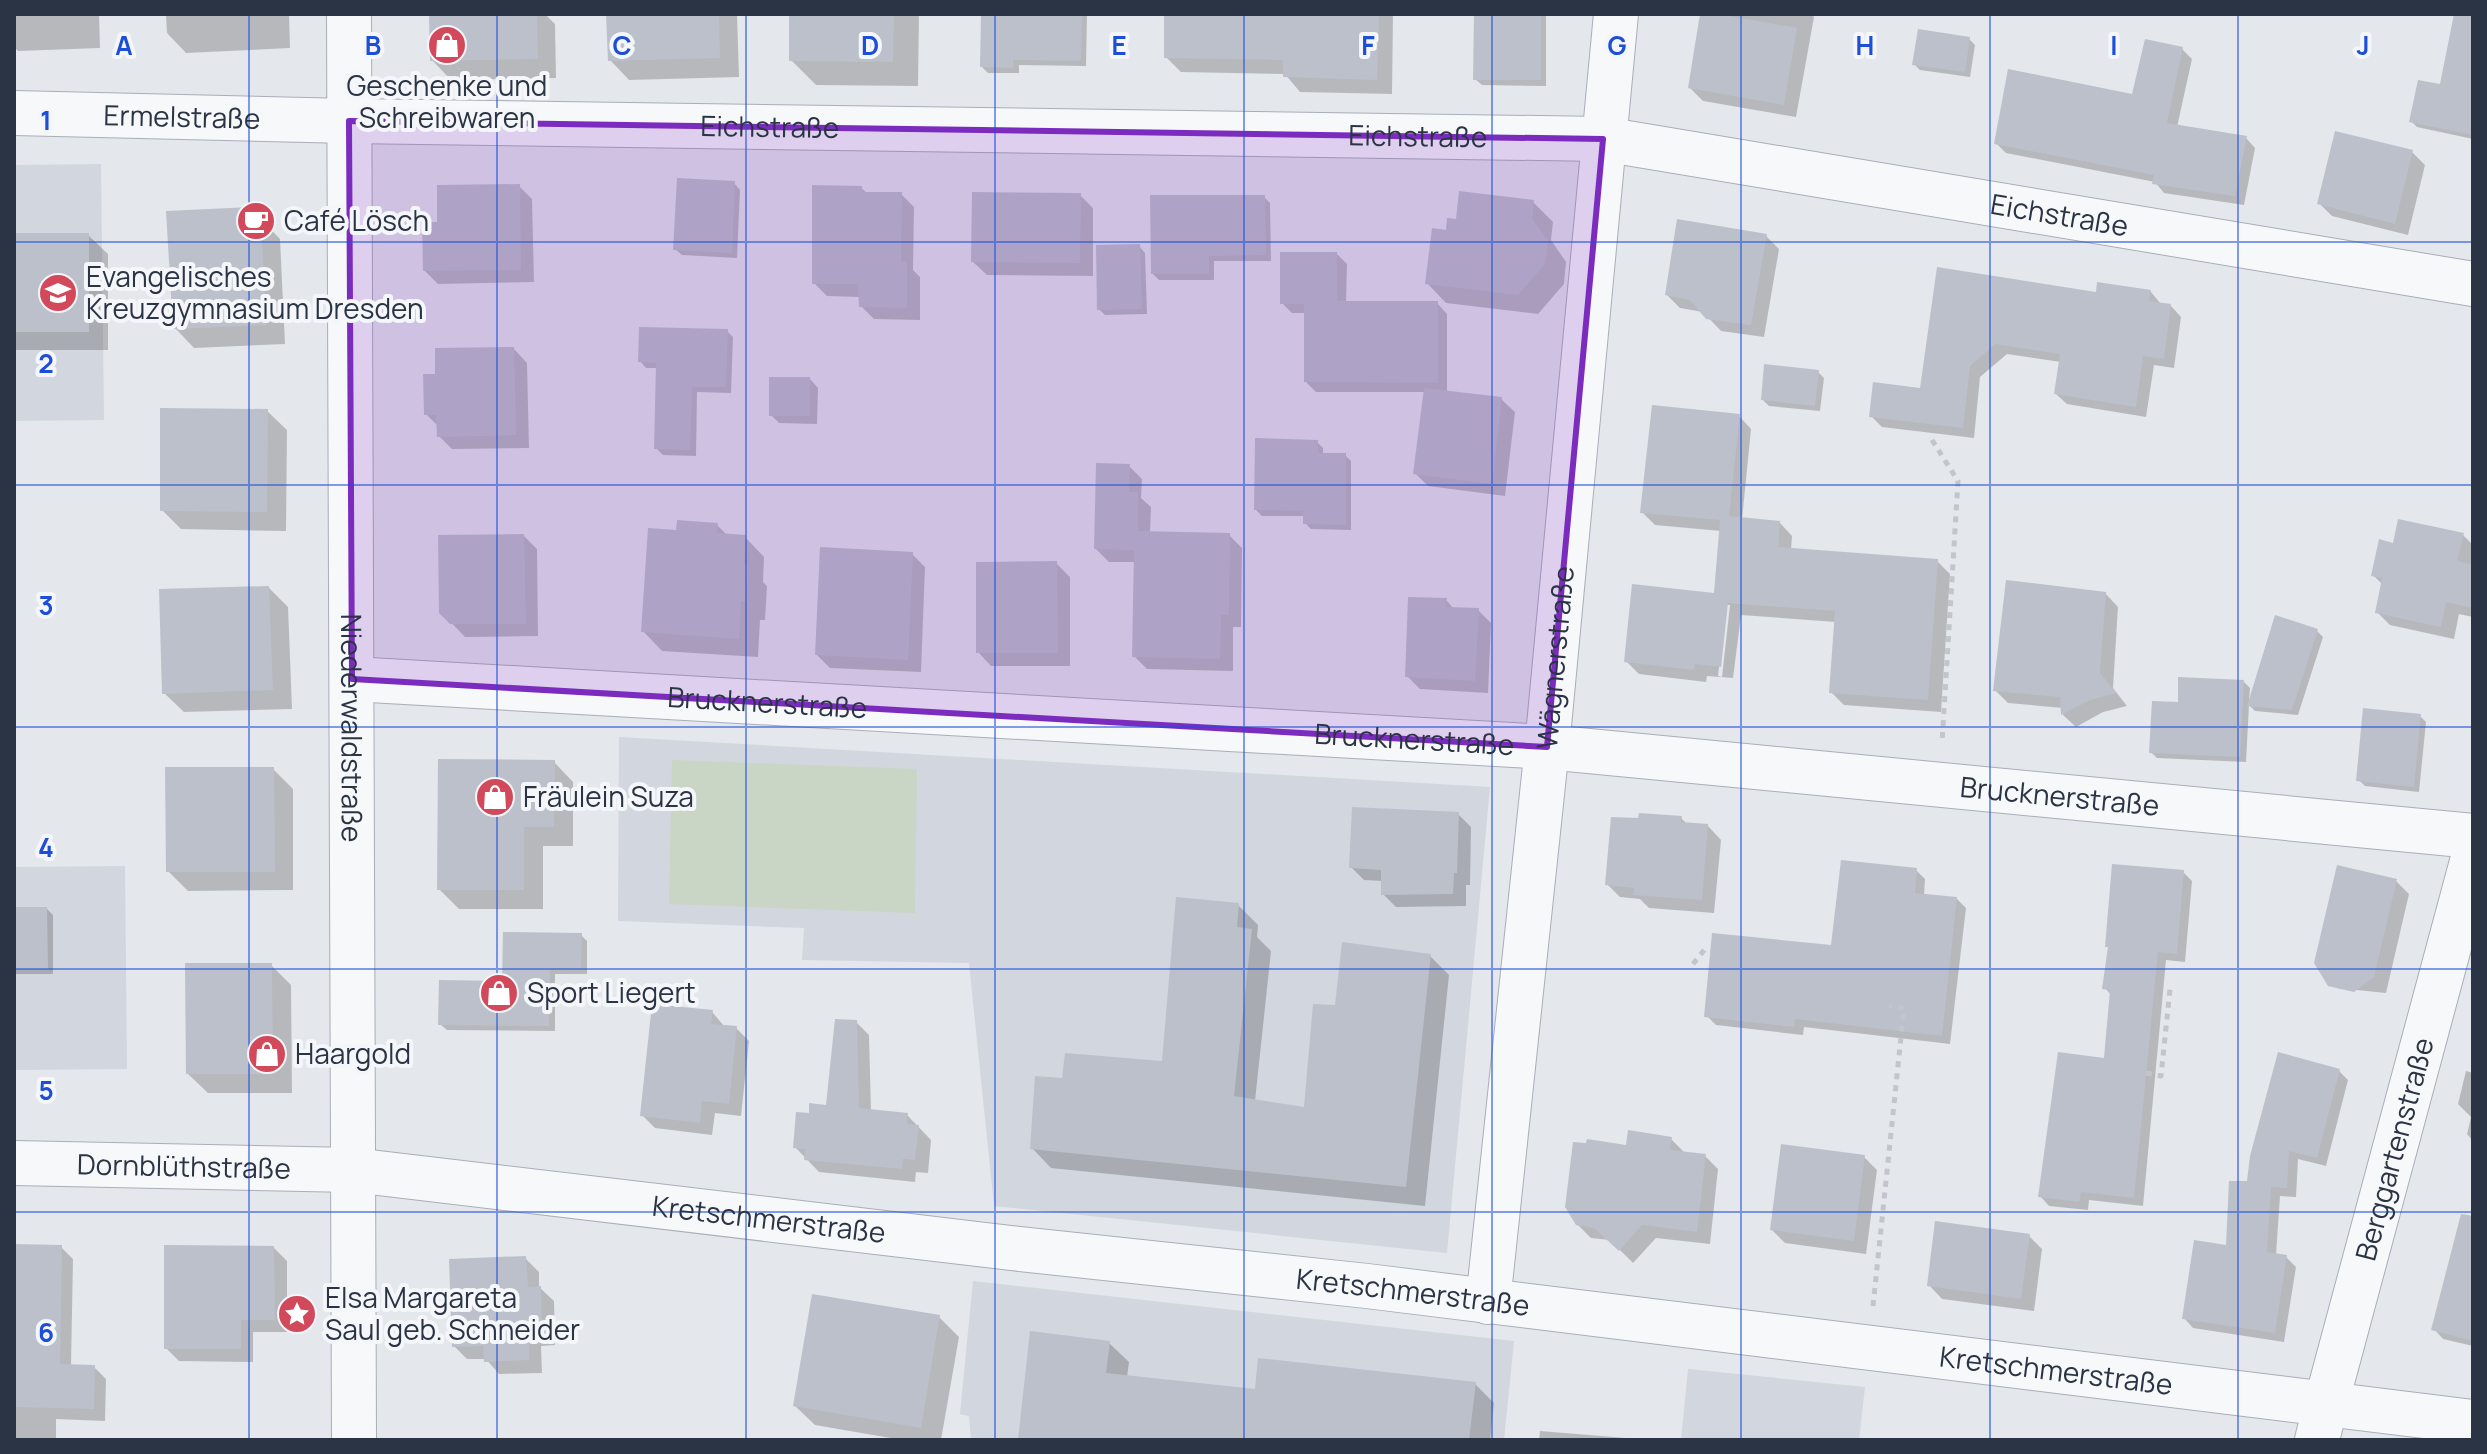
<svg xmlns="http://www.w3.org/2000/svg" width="2487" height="1454" viewBox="0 0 2487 1454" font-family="Manrope,sans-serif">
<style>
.built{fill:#d2d6de}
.green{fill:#c9d6c5}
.shadow{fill:#0003;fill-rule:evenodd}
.building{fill:#bbc0ca}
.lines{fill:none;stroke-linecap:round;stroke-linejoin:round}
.minor-casing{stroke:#a9aeb7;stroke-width:46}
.tertiary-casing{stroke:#a9aeb7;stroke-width:46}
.path{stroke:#c2c5cb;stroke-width:5;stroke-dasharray:6 6;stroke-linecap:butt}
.minor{stroke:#f7f8fa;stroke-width:44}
.tertiary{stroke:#f7f8fa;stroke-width:44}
.marked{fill:#7b2cbf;fill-opacity:0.2;stroke:#7b2cbf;stroke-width:6;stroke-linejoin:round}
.grid{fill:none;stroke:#1d4ed8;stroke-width:2;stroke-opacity:0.55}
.labels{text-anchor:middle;stroke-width:8;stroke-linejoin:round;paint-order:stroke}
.poi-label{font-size:28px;fill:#2b3445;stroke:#f4f6f9;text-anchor:start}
.street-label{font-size:28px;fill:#2b3445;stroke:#f4f6f9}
.grid-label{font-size:26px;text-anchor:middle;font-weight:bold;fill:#1d4ed8;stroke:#f4f6f9;stroke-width:8;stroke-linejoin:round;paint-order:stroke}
</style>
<rect width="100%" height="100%" fill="#e4e7ec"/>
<path class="built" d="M101,164l3,256 -90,1v-256z
M619,737l871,50 -43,466 -453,-47 -25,-243 -167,-3 2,-32 -186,-7z
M125,866l2,203 -113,1v-203z
M973,1281l541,60 -10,99h-533l-2,-24 -9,-2z
M1688,1369l177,18 -6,53h-178z"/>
<path class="green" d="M672,760l245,9 -2,144 -246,-9z"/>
<path class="shadow" d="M14,14h85l1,34 -82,3 -4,-4z
M166,14h123l1,34 -104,5 -19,-20z
M431,14h114l10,10 1,54 -105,2 -19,-20z
M608,14h129l2,63 -110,3 -19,-20z
M791,14h128l-1,72 -102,-1 -25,-25z
M983,14h104l-1,52 -67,-1v8h-31l-6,-6z
M1166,14h227l-1,80 -92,-2 -15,-18 -104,-2 -15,-15z
M1476,14h70v72l-64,-1 -7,-6z
M1702,14h109l3,3 -18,100 -93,-16 -13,-13z
M1969,39l6,6 -5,32 -50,-7 -6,-6z
M2182,49l10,10 -15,68 69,11 9,10 -11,57 -80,-12 -9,-11 -149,-29 -10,-10 138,-47z
M2473,58v81l-56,-12 -6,-6 31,-34z
M2412,152l13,13 -17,70 -76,-19 -13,-13z
M734,183l6,7 -3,68 -55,-3 -7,-6z
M519,186l13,13 2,83 -96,2 -13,-13 14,-47z
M861,188l7,6h33l13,13 -1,63 7,7v43l-46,-1 -13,-13 -1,-9 -33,-1 -13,-13z
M1080,195l13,13v68l-106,-1 -14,-13z
M1264,197l6,6 1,58h-57v19h-55l-6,-6z
M1533,202l20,20 -2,18 15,22 -2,22 -26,30 -92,-11 -19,-20 21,-51z
M251,209l29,30 5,105 -91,4 -19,-20z
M14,235h74l20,19v96h-94z
M1766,236l13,13 -15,88 -43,-6 -18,-19 -23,-4 -13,-13z
M1139,246l6,7 2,61 -42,1 -6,-6z
M1337,254l10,10 -1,39h91l10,11v79l54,6 14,13 -10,84 -77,-10 -13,-13 10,-81h-109l-10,-10v-69h-14l-10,-10z
M1939,270l159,24 52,-3 11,13 10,2 10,11 -7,51 -20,-3 -8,52 -79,-13 -11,-10 5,-32 -54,-8 -27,23 -6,61 -92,-11 -11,-11 50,-26z
M727,331l6,6 -2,56 -34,-1 -1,64 -33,-1 -7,-7 2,-80h-12l-6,-7z
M514,349l13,14 2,85 -77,1 -13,-13v-9l-13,-13 11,-38z
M1818,372l6,6 -4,33 -51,-5 -6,-6z
M810,379l8,9 -1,36 -38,-1 -8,-8z
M267,411l20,19 -1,101 -105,-2 -19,-19z
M1739,416l12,13 -9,91 38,3 12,13 -1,14 146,11 13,13 -9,138 -97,-7 -13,-13 5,-70 -95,-7 -8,63 -26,-2 -1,6 -67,-8 -13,-13 90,-66 5,-64 -66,-6 -13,-13zM1726,605h4l-8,72 -4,-1z
M1317,442l6,6v7h22l6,6v69l-40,-1 -6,-6v-7h-43l-6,-6z
M1129,466l13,13 -1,19 10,9 -1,26 79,2 13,13 -1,79h-8v44l-86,-2 -13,-13 2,-94h-27l-13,-13z
M717,525l11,11 17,1 19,20 -1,25 4,4 -2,34h-5l-2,37 -96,-6 -19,-20 35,-99z
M2463,535l10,10v72l-14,-3 -5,25 -64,-14 -13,-13 6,-27 -10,-10 21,-30z
M524,536l13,13 1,87 -73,1 -24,-25z
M912,554l13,13 -4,105 -91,-4 -13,-13z
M1056,563l14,14v89h-79l-13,-14z
M269,588l19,19 4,102 -108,3 -20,-19z
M2105,593l13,14 -5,81 14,18 -24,6 -27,15 -13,-12v-7l-55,-5 -13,-13z
M1446,600l8,9 24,1 13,13 -3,70 -68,-4 -13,-13z
M2317,631l6,6 -25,78 -43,-4 -6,-6 -3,57 -89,-4 -6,-6 29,-48 64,-22 6,6 -1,13z
M2420,716l6,6 -7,70 -54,-6 -6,-6z
M554,762l19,20v64h-30v63h-84l-20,-20z
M273,769l20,20v101l-105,1 -20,-20z
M1458,814l13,13 -1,58h-4v21l-70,1 -13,-13v-13l-19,-1 -13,-13z
M1681,818l7,7 20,1 13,14 -7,73 -65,-5 -9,-9 -20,-2 -13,-13z
M1916,870l9,9 -1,17 33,3 9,9 -16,136 -146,-17 -1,8 -87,-10 -9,-9 126,-69z
M2183,872l9,9 -7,81 -19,-2 -23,246 -54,-6 -1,10 -39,-4 -8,-9 65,-137 6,-64 -7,-8z
M2396,881l13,13 -23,99 -49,-5z
M1238,905l20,20 -1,12 14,14 -16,150 50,8 125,-153 19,19 -24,231 -374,-38 -19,-20 32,-67 100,-18z
M14,909h33l6,6v59h-39z
M581,935l6,6v33h-32v57l-108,-1 -7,-6z
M271,965l20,20 1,108h-84l-20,-19z
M712,1012l13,15 11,1 13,13 -8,75 -26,-3 -3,22 -57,-7 -13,-13z
M856,1022l13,13 2,76 36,4 24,25 -3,33 -12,-1 -1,10 -96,-10 -24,-25 16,-31 16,-9z
M2339,1071l9,9 -22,86 -28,-7 -2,38 -16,-1 -4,59 10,2 10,10 -12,75 -91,-14 -9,-10z
M2466,1071l7,2v68l-6,-7 4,-17 -13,-13z
M1671,1139l13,13 21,4 13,13 -8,75 -54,-6 -23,25 -23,-23 -19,-2 -14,-14z
M1864,1157l13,13 -11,84 -81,-11 -13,-13z
M2029,1236l13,13 -8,62 -92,-12 -13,-14z
M14,1246l47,1 12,12 -2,107 23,1 12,12 -1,42 -49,-2v21h-42z
M274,1248l13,13v71h-34v30l-74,-1 -13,-13z
M2473,1250v96l-30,-7 -9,-10z
M525,1258l14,14v15l15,14 1,44 -14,1 1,27 -43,1 -13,-15h-19l-13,-13z
M939,1317l20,20 -18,103h-39l-87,-15 -20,-19z
M1109,1343l20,19 -2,15 129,15 219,-8 19,19 -4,37h-470z
M1540,1431l110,9h-111z
M508,1439l1,1h-62z"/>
<path class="building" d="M429,14h108l1,45 -108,2z
M606,14h113l1,44 -112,3z
M789,14h105l-1,48 -104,-1z
M981,14h101l-1,47 -68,-1v8l-33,-1z
M1164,14h215l-2,66 -94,-3v-17l-119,-2z
M1474,14h67v66h-68z
M1700,14h19l78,14 -13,77 -96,-17z
M2454,14h19v121l-64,-13 9,-42 22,4z
M1918,29l52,8 -5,35 -53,-7z
M2145,39l38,8 -16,76 80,13 -12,60 -83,-12 2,-9 -160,-31 14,-75 124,25z
M2335,131l78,19 -18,74 -78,-20z
M677,178l58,3 -3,72 -59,-3z
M520,184l1,86 -98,1 -1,-49h15v-37z
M812,185l50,1v6h40l-1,70h6v46l-48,-1 -1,-23h-46z
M1459,191l75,9 -2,19 16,22 -3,23 -27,31 -93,-11 7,-56 14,2 1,-12 9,1z
M972,192l109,1 -1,70 -109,-1z
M1150,195h115l1,60 -57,1v18h-58z
M251,207l10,10 5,108 -93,4 -7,-118z
M1677,219l90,15 -16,91 -45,-6 -16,-19 -25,-5z
M14,233h75v99h-75z
M1140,244l2,65 -45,1 -1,-65z
M1280,252h57v49h101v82l-134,-1v-78h-24z
M1937,267l159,25 1,-10 54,8 -2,11 22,3 -7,55 -21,-3 -7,51 -82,-13 6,-40 -65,-10 -25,22 -7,62 -94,-11 4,-35 47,6z
M639,327l89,2 -2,58h-34l-2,63 -36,-1 2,-86 -18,-1z
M514,347l2,88 -79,2 -1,-22h-12l-1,-41h12v-26z
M1764,364l55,6 -4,36 -54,-6z
M769,377h41v39h-41z
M1424,388l78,9 -10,87 -79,-10z
M1652,405l88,9 -11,102 51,5 -2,26 160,12 -10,141 -99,-7 6,-82 -107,-8 -7,64 -26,-3 -1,6 -70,-8 8,-78 82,9 6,-73 -80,-7z
M160,408l108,1 -1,103 -107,-1z
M1255,438l63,2v13h28v72l-43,-1v-13l-49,-1z
M1096,463l34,1 -1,28h9v39l92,2 -1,82h-8l-1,44 -88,-2 2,-107 -40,-1z
M2398,519l66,14 -7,28 16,4v43l-27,-6 -5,25 -66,-14 7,-35 -11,-2 8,-37 14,4z
M677,520l41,3 -1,10 29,2 -2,29 4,1 -2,36h-5l-2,38 -98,-7 7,-104 28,2z
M524,534l2,90h-76l-11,-11 -1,-78z
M820,547l93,5 -5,108 -93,-5z
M1057,561l1,92h-82v-91z
M2006,580l100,12 -6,81 16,20 -26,7 -29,15 -1,-18 -67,-6z
M269,586l4,104 -111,4 -3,-105z
M1408,597l39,1 -1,9 33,1 -4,73 -70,-4z
M2275,615l43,14 -26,81 -45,-4z
M2178,677l66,3 -4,77 -91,-4 3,-52 26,1z
M2363,708l58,6 -7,73 -58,-6z
M438,759l117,1 -1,67h-30v63h-87z
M165,767h109l1,105h-109z
M1352,807l107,5 -2,61h-3l-1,21 -72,1v-25l-32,-2z
M1639,813l43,3 -1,6 27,2 -6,76 -69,-5 1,-7 -29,-3 6,-68 27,1z
M1841,860l76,8 -2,25 42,4 -15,139 -147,-17 -1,8 -90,-10 8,-84 119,12z
M2112,864l72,6 -7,84 -19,-2 -24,246 -53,-6 -2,10 -41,-5 20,-145 46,6 6,-68 -8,-1 6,-42h-3z
M2337,865l60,14 -23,98 -20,15 -26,-6 -14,-23z
M1176,897l63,6 -2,24 15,2 -18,167 70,11 9,-103 22,1 7,-63 89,12 -25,233 -376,-38 5,-73 27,2 3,-25 97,8z
M14,907h33l1,62h-34z
M503,932l79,1 -1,36 -31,-1 -1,58 -111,-1 1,-45 63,1z
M185,963h87l1,111h-87z
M652,1004l61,6 -2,14 26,2 -8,78 -27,-3 -2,22 -60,-7z
M835,1019l22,1 2,88 49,5 -1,11 12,1 -4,35 -12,-1 -1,10 -98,-9 1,-11 -12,-1 3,-36 13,1v-10l17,2z
M2278,1052l62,17 -23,89 -28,-7 -2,37 -16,-1 -4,65 20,3 -12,78 -93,-14 12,-79 32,5 3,-64h18l3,-25z
M1628,1130l44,7 -2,13 36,4 -9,78 -55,-7 -23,26 -25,-23 -18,-3 -11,-18 8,-65 13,1 1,-4 39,6z
M1781,1144l84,11 -11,86 -84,-11z
M2461,1214l12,2v125l-42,-11z
M1935,1221l95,13 -9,65 -94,-13z
M14,1244l48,1 -2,119 35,1 -1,44 -80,-2z
M164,1245l110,1 1,74h-34v29h-77z
M526,1256l2,31 13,-1 1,47h-13v27l-45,2 -1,-16 -31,1 -3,-88z
M812,1294l128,21 -19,113 -128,-22z
M1030,1331l80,10 -4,32 149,16 3,-31 218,24 -7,58h-451z"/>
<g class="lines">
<g class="minor-casing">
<g id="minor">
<path id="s1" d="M349,14l5,1426"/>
<path id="s2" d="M14,113l335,8 1254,18 870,145"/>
<path id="s3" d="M352,679l1195,68 926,89"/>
<path id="s4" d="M1488,1302l59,-555 69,-733"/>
<path d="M2317,1440l9,-36"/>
</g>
</g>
<g class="tertiary-casing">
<g id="tertiary">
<path id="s5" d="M14,1163l339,7 658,78 356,38 1106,136"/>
<path id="s6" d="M2326,1404l147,-546"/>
</g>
</g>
<path class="path" d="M1932,440l26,41 -16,262
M1693,964l12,-15
M2146,1073l15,3 9,-87
M1873,1306l31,-298 -15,-2"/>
<use href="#minor" class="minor"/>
<use href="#tertiary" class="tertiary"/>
</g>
<path class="marked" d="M349,121l1254,18 -56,608 -1195,-68z"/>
<path class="grid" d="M249,14v1426M497,14v1426M746,14v1426M995,14v1426M1244,14v1426M1492,14v1426M1741,14v1426M1990,14v1426M2238,14v1426M14,242h2459M14,485h2459M14,727h2459M14,969h2459M14,1212h2459"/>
<defs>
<g id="shop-disc" transform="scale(2)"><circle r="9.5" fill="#d1495b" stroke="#f4f6f9"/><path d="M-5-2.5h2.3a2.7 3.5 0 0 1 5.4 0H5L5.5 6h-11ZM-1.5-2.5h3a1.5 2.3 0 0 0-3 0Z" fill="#fff"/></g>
<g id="cafe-disc" transform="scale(2)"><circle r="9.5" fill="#d1495b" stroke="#f4f6f9"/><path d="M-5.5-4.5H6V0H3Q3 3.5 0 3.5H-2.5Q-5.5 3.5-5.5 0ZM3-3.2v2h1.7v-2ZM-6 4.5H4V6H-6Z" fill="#fff"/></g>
<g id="school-disc" transform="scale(2)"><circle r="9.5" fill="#d1495b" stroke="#f4f6f9"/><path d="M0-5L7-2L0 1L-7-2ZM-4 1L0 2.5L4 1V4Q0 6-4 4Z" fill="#fff"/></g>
<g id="sight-disc" transform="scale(2)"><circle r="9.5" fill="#d1495b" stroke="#f4f6f9"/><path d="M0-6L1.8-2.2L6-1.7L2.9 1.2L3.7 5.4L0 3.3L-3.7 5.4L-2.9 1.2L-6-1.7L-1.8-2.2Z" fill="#fff"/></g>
</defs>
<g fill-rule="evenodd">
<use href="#shop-disc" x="447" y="45"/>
<use href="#cafe-disc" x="256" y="221"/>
<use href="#school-disc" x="58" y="293"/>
<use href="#shop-disc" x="495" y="797"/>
<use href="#shop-disc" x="499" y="993"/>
<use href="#shop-disc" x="267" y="1054"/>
<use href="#sight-disc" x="297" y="1314"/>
</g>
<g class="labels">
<g class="poi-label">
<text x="447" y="96" text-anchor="middle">Geschenke und<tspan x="447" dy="32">Schreibwaren</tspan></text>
<text x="284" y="231">Café Lösch</text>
<text x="86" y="287">Evangelisches<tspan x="86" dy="32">Kreuzgymnasium Dresden</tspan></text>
<text x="523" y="807">Fräulein Suza</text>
<text x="527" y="1003">Sport Liegert</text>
<text x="295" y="1064">Haargold</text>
<text x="325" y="1308">Elsa Margareta<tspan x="325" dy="32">Saul geb. Schneider</tspan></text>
</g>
<g class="street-label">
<text dy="10" stroke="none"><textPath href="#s2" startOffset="168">Ermelstraße</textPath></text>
<text dy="10" stroke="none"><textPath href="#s2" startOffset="756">Eichstraße</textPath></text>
<text dy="10" stroke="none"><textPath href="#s2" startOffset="1404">Eichstraße</textPath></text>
<text dy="10" stroke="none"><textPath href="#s2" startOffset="2052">Eichstraße</textPath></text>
<text dy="10" stroke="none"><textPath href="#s4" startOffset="648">Wägnerstraße</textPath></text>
<text dy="10" stroke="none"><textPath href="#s3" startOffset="416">Brucknerstraße</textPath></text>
<text dy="10" stroke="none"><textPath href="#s1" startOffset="714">Niederwaldstraße</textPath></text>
<text dy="10" stroke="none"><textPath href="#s3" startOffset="1064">Brucknerstraße</textPath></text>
<text dy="10" stroke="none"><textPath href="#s3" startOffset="1712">Brucknerstraße</textPath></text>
<text dy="10" stroke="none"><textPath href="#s6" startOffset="264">Berggartenstraße</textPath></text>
<text dy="10" stroke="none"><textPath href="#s5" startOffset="170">Dornblüthstraße</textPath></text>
<text dy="10" stroke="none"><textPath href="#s5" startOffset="758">Kretschmerstraße</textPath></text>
<text dy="10" stroke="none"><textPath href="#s5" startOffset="1406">Kretschmerstraße</textPath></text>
<text dy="10" stroke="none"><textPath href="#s5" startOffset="2054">Kretschmerstraße</textPath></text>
</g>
</g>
<g class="grid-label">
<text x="124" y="55">A</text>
<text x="373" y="55">B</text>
<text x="622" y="55">C</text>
<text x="870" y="55">D</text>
<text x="1119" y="55">E</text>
<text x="1368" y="55">F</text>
<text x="1617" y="55">G</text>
<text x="1865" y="55">H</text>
<text x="2114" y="55">I</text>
<text x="2363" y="55">J</text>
<text x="46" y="130">1</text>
<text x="46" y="373">2</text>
<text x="46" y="615">3</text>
<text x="46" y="857">4</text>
<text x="46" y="1100">5</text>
<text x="46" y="1342">6</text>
</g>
<rect width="2487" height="1454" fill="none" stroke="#2b3445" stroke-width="32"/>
</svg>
